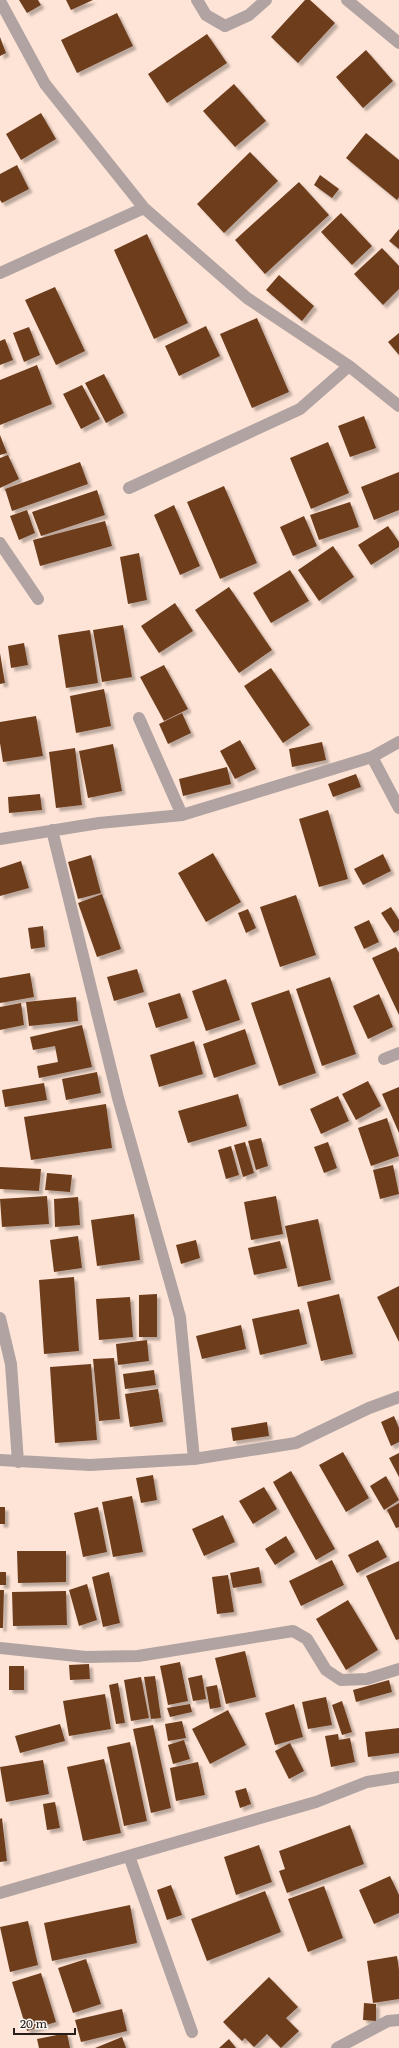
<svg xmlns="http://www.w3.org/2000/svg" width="399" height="2048" viewBox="0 0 399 2048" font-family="Literata,serif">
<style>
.building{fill:#6d3d1f;filter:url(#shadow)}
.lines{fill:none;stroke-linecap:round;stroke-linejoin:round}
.minor{stroke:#b0a3a2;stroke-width:12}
</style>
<defs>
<filter id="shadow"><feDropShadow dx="3.5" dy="3.5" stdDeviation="1" flood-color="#0004"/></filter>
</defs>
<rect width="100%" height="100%" fill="#fee4d6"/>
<path class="building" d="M19,0h19l3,5 -14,8z
M66,0h27l-22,10z
M305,0h5l25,23 -37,40 -27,-26z
M117,13l16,33 -56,27 -16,-33z
M207,34l20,29 -60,40 -19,-29z
M0,37l6,16 -6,3z
M366,50l27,31 -30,27 -27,-31z
M234,84l32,37 -31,26 -32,-36z
M41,113l15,26 -35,21 -15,-26z
M366,133l33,27v37l-2,3 -51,-42z
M250,152l28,29 -54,52 -27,-29z
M17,165l12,24 -27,14 -2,-3v-26z
M320,175l19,14 -7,9 -18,-13z
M299,182l30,33 -64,59 -30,-34z
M341,213l31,33 -20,19 -31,-33z
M399,229v20l-10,-8z
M147,234l41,89 -34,16 -40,-89z
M382,248l17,18v23l-16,16 -29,-31z
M279,275l35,31 -12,15 -36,-31z
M55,287l30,64 -29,14 -31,-65z
M257,318l32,74 -37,16 -32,-74z
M206,326l14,30 -41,20 -14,-30z
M29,327l11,28 -16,7 -11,-29z
M399,333v22l-11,-13z
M5,339l8,21 -13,5v-24z
M37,365l15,39 -52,21v-45z
M104,374l20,39 -18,10 -21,-40z
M82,385l18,34 -19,10 -18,-35z
M364,416l12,32 -26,9 -12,-31z
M0,435l7,18 -7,2z
M328,442l21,51 -38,16 -21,-51z
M8,455l11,24 -19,9v-30z
M80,462l8,22 -76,27 -7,-22z
M399,472v38l-25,10 -13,-33z
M224,486l33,77 -37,16 -33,-77z
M97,490l8,25 -64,21 -9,-24z
M350,502l9,25 -40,13 -9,-25z
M174,505l26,61 -20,9 -26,-60z
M27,510l8,23 -16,7 -9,-24z
M304,516l13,30 -24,10 -13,-29z
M105,521l7,25 -72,20 -7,-26z
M388,526l11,16v5l-28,18 -13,-20z
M333,546l21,31 -35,24 -21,-31z
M139,553l8,47 -19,4 -8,-47z
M290,570l19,31 -38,22 -18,-30z
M229,587l43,63 -33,23 -44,-63z
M175,603l18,28 -34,22 -18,-27z
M123,625l9,52 -30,5 -9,-52z
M90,630l8,53 -32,5 -8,-53z
M24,643l4,22 -17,3 -3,-22z
M0,653l5,30 -5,1z
M164,665l24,44 -24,12 -24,-44z
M271,668l39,57 -27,18 -39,-57z
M104,689l7,37 -35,7 -6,-37z
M182,713l9,20 -23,11 -9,-20z
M36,716l7,40 -40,6 -3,-19v-21z
M240,740l16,29 -21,10 -15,-28z
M322,742l4,18 -34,7 -3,-18z
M113,744l9,47 -34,7 -9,-47z
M75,748l7,57 -26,3 -7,-56z
M227,767l4,17 -48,12 -4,-17z
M356,774l5,13 -28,10 -5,-13z
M40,794l2,16 -33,3 -1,-16z
M328,810l20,69 -29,8 -20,-68z
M213,853l28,49 -35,20 -28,-49z
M383,854l8,17 -28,14 -9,-16z
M91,855l10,38 -23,6 -10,-37z
M21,861l8,27 -29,8v-28z
M102,894l19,55 -24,8 -19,-54z
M296,895l20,60 -36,12 -20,-60z
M391,907l8,13v10l-5,3 -13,-20z
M248,909l8,19 -10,5 -8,-20z
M369,920l10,22 -15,7 -10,-22z
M43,926l2,21 -14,2 -3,-21z
M396,947l3,6v62l-27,-57z
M137,969l7,23 -30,9 -7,-24z
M30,973l4,24 -34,6v-25z
M330,977l26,77 -34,12 -26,-77z
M226,979l14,41 -34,11 -14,-40z
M289,990l27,83 -37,13 -28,-83z
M180,993l8,25 -32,10 -8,-25z
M379,994l14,33 -25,12 -15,-33z
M76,997l2,24 -49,5 -3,-24z
M21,1003l3,22 -24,5v-23z
M82,1025l10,42 -53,11 -2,-12 21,-4 -3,-16 -22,4 -3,-13z
M245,1029l11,35 -42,14 -11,-34z
M194,1041l9,33 -44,13 -9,-32z
M97,1072l4,21 -35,7 -4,-21z
M368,1081l13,25 -25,14 -14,-26z
M44,1083l3,17 -42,7 -3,-17z
M399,1087v46l-17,-39z
M238,1094l9,32 -59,17 -10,-32z
M338,1096l11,25 -28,13 -11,-25z
M106,1104l6,44 -81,12 -7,-43z
M387,1118l12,38 -28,10 -13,-38z
M261,1138l7,28 -12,4 -8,-29z
M245,1142l9,31 -11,4 -9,-32z
M328,1142l9,26 -13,5 -10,-26z
M231,1146l8,29 -13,4 -8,-29z
M393,1165l6,29 -19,5 -7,-29z
M0,1167l41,2 -2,22 -39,-2z
M47,1173l25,2 -2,17 -25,-2z
M47,1196l2,28 -47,3 -2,-28z
M276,1196l7,38 -32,6 -7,-38z
M78,1197l2,28 -25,2 -1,-28z
M134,1214l6,46 -43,6 -6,-46z
M318,1219l13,61 -33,7 -13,-61z
M78,1236l4,32 -28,4 -4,-32z
M196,1240l4,18 -19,6 -5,-19z
M280,1241l7,27 -33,7 -6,-27z
M74,1277l5,74 -35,3 -5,-74z
M399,1286v56l-22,-45z
M157,1294v43h-18v-42z
M339,1294l14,60 -32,7 -14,-59z
M130,1297l3,40 -34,3 -3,-41z
M299,1309l8,35 -47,11 -8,-36z
M241,1325l5,24 -44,10 -6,-23z
M147,1340l2,21 -31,4 -2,-21z
M114,1358l6,61 -21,2 -6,-62z
M91,1364l6,76 -42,3 -5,-76z
M154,1370l2,15 -31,4 -2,-15z
M158,1389l5,33 -33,5 -5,-33z
M394,1416l5,12v14l-8,4 -10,-24z
M267,1422l2,14 -36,5 -2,-13z
M343,1452l26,46 -23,14 -27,-47z
M399,1453v24l-10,-19z
M291,1471l44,78 -19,11 -43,-78z
M153,1475l4,25 -16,3 -5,-25z
M386,1476l13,24 -15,10 -14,-24z
M264,1487l13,22 -24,15 -14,-23z
M132,1496l11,56 -30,5 -11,-55z
M399,1503v24l-3,1 -9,-18z
M0,1507h5v17h-5z
M98,1507l9,45 -24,5 -9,-44z
M223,1515l12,27 -31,14 -12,-27z
M286,1536l9,16 -20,13 -10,-16z
M378,1540l9,17 -30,16 -9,-18z
M17,1551h49v31l-48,1z
M332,1560l12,25 -43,21 -12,-25z
M399,1561v78l-3,1 -30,-64z
M259,1567l3,16 -29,5 -3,-15z
M0,1572h6v13h-6z
M109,1572l11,51 -17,4 -11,-50z
M228,1575l6,37 -17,2 -5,-37z
M87,1584l10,36 -18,6 -10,-36z
M0,1590h4l-1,38h-3z
M66,1591l1,34 -54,1 -1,-34z
M348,1600l30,50 -32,20 -30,-51z
M245,1651l11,46 -30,7 -11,-46z
M180,1662l8,39 -20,4 -8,-39z
M89,1664l1,15 -20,1 -1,-15z
M9,1666h15v24h-15z
M202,1675l4,24 -13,2 -5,-23z
M155,1676l6,42 -10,1 -7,-42z
M141,1677l8,41 -18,3 -7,-41z
M389,1680l3,12 -36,10 -3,-12z
M118,1683l7,40 -9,1 -7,-39z
M217,1685l4,22 -11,2 -4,-22z
M105,1694l6,35 -42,7 -6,-35z
M326,1697l6,28 -24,4 -6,-27z
M342,1701l10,31 -10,3 -10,-30z
M190,1704l2,8 -22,5 -3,-9z
M294,1704l9,33 -28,8 -10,-32z
M228,1710l18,35 -36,19 -18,-35z
M182,1721l4,17 -18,3 -3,-17z
M60,1724l5,17 -45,12 -5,-17z
M153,1725l18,83 -20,5 -18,-84z
M399,1728v25l-31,4 -3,-25z
M338,1734l1,6 11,-2 5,24 -24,5 -6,-31z
M184,1740l6,19 -17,5 -5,-19z
M130,1742l17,79 -23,5 -17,-79z
M290,1743l14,28 -15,8 -14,-28z
M104,1759l17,74 -38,8 -16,-74z
M43,1760l6,34 -43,8 -6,-35z
M198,1762l7,33 -29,6 -6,-33z
M246,1788l5,16 -11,4 -5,-17z
M55,1802l5,26 -13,2 -4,-26z
M2,1818l5,43 -7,1v-43z
M350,1825l14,39 -77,29 -8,-22 6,-2 -6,-18z
M259,1845l13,37 -36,13 -12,-38z
M390,1876l9,19v18l-25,11 -15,-34z
M171,1885l11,30 -15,5 -10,-30z
M324,1886l19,52 -35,14 -20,-53z
M265,1891l16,41 -74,29 -16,-42z
M130,1905l7,38 -85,18 -8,-38z
M28,1921l10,44 -28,7 -10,-45z
M397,1956l2,14v29l-26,4 -6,-42z
M86,1959l15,45 -28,9 -15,-45z
M41,1973l15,49 -29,9 -15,-49z
M269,1977l29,30 -12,11 13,13 -18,17 -14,-14 -13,13 -9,-9 -3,3 -19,-19z
M364,2003l12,1v17l-13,-1z
M122,2009l5,22 -46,11 -6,-22z
M67,2033l3,15h-31l-2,-9z
M122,2037l4,11h-31z
M229,2039l7,9h-17z"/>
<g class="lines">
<path class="minor" d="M197,0l9,15 19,11 24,-11 17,-15
M347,0l52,43
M0,1l45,83 99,124 103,90 102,68 50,40
M0,273l144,-65
M129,488l171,-79 49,-43
M0,543l38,56
M139,718l43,97
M372,757l27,51
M52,830l66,268 62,219 14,142
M0,839l99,-16 83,-8 190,-58 27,-15
M384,1059l15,-6
M0,1318l11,46 7,98
M0,1460l90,5 104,-6 102,-16 73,-35 30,-11
M0,1648l86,9 52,-1 155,-25 14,8 19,31 15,10 26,-1 32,-10
M129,1856l63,176
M0,1893l316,-91 51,-20 32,-5
M337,2048l51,-27 11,-1"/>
</g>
<path d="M14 2028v6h61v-6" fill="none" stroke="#271e19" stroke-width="2"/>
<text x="20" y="2028" font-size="12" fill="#271e19" stroke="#fbf6f3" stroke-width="3" paint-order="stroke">20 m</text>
</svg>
